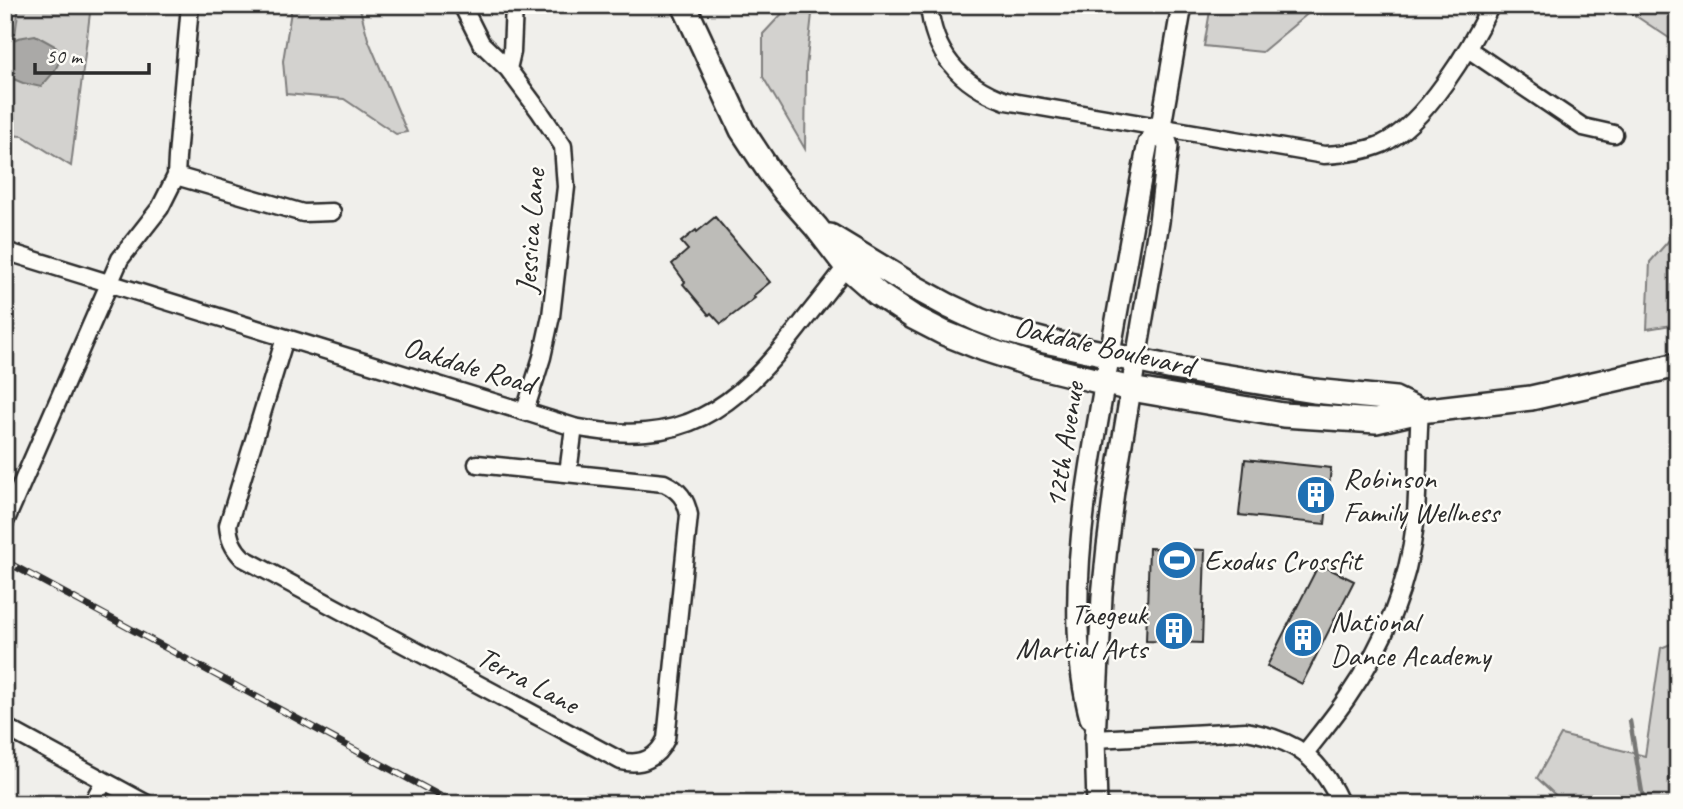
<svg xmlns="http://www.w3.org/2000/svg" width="1683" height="809" viewBox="0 0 1683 809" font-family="Caveat,sans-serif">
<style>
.green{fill:#d3d2cf;stroke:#7f7e7d;stroke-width:2}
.water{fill:#aaa9a7;stroke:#777775;stroke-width:2}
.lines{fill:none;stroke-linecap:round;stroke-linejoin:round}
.stream{stroke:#777775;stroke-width:4.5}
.building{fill:#bdbcb8;stroke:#2b2b2b;stroke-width:2}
.minor-casing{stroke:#2b2b2b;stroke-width:21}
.tertiary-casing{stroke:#2b2b2b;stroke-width:24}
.secondary-casing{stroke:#2b2b2b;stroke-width:28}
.minor{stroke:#fdfcf7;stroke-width:16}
.tertiary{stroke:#fdfcf7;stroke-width:19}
.secondary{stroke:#fdfcf7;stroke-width:23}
.rail-casing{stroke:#2b2b2b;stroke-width:7}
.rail{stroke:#fdfcf7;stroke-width:4.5;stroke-dasharray:13;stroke-linecap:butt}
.labels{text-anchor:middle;stroke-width:5;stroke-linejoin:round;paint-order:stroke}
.street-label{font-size:30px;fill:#2b2b2b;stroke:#fdfcf7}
.poi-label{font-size:30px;fill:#2b2b2b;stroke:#fdfcf7;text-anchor:start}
</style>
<rect width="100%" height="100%" fill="#f0efeb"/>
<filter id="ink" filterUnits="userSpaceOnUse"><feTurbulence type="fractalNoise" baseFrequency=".0143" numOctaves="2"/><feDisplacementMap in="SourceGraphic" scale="14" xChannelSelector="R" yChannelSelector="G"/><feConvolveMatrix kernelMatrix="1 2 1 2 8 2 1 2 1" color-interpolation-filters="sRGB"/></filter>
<g filter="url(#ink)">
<path class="green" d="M19,5h72l-20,161 -48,-30 -18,-1v-51l10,-48z
M292,5h67l9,34 39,93 -11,2 -52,-35 -58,-5 -3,-33z
M790,5h23l-7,63 -1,81 -42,-72v-43z
M1211,5h107l-56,47 -58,-6z
M1630,5h48v39l-54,-36z
M1678,230v94l-31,5 3,-67z
M1678,641v163h-113l-28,-26 24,-43 84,21 16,-108z"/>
<path class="water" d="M35,35l20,11 7,10 -8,16 -13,15 -18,-4 -17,-7 -1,-3 1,-29 12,-6z"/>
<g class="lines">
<path class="stream" d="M1630,721l14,83"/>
</g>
<path class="building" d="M715,217l55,65 -17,14 2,2 -34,26 -10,-11 -2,2 -26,-31 2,-2 -13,-18 16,-14 -7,-8 15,-12 1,2z
M1245,459l86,9 -6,56 -86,-9z
M1149,548l56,2 -3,93 -56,-2z
M1319,564l35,17 -52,103 -35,-18z"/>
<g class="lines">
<g class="minor-casing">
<path id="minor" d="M462,5l19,38 27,26
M514,5l-2,47 -4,17 32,43 23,34 3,41 -15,129 -9,41 -17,54
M929,5c4,49 32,80 77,96l318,54c20,-1 39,-3 58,-11 44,-21 88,-96 109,-139
M1468,49l115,78 31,7
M176,176l127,37 29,-1
M5,251l569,176c109,21 159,-16 224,-99 18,-23 36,-45 53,-68
M285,338l-57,187c1,14 5,23 15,33l378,203c21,5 36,-3 45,-22l23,-224c-3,-16 -10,-25 -25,-32l-187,-19
M568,473l6,-46
M5,522l115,-263 40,-51 16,-32 1,-19 13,-152
M5,727l142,77
M1095,739l151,-8c50,9 74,27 95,73
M1305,753c14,-18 29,-36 42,-55 36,-52 61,-112 68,-174 4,-37 2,-75 5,-113
M92,804l12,-23"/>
</g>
<g class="tertiary-casing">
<path id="tertiary" d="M1090,718c-8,-29 -11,-60 -12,-90 -3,-93 16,-184 32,-275 13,-70 24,-140 38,-210l13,-17
M1097,804l-2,-65 7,-143 5,-49 7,-56 45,-269 9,-76 -7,-20 21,-121"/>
</g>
<g class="secondary-casing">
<path id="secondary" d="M684,5l58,125 27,41 17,22 30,34 30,39 32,28 35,23 31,16 40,16 49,16 98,24 152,26 93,6 44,-10 111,-13 147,-33
M830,236l84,51 35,19 30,14 29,11 37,10 128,27 141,23 81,8 25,12"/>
</g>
<use href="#minor" class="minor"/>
<use href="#tertiary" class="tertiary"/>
<use href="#secondary" class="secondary"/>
<g class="rail-casing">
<path id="rail" d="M5,561l450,243"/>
</g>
<use href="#rail" class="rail"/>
</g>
</g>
<defs>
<g id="building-disc" transform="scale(2.0125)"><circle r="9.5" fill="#1f6fb2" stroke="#fdfcf7"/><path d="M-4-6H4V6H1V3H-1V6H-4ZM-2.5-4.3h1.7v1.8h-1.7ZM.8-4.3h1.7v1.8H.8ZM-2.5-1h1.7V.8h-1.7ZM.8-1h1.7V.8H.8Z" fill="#fff"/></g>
<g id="stadium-disc" transform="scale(2.0125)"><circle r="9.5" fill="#1f6fb2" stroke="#fdfcf7"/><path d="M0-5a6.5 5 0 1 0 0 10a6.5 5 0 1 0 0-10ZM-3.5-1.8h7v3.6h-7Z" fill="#fff"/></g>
</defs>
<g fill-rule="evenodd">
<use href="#building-disc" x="1316" y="495"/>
<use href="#stadium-disc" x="1177" y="560"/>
<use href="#building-disc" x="1174" y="631"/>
<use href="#building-disc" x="1303" y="638"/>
</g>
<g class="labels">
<g class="street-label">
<text transform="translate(530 231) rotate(-86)" y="10">Jessica Lane</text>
<text transform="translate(1104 346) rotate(13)" y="10">Oakdale Boulevard</text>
<text transform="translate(469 365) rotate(17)" y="10">Oakdale Road</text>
<text transform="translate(1064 445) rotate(-81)" y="10">12th Avenue</text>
<text transform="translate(528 680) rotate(28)" y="10">Terra Lane</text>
</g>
<g class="poi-label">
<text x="1343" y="488">Robinson<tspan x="1343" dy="34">Family Wellness</tspan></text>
<text x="1204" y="570">Exodus Crossfit</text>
<text x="1147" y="624" text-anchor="end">Taegeuk<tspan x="1147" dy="34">Martial Arts</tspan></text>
<text x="1330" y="631">National<tspan x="1330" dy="34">Dance Academy</tspan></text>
</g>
</g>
<rect width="1683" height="809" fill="none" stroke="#fdfcf7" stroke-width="28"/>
<rect x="14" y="14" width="1655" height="781" fill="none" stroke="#2b2b2b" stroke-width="2.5" filter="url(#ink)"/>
<path d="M35 63v10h114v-10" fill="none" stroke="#2b2b2b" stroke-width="3.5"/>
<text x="46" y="63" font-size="21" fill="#2b2b2b" stroke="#fdfcf7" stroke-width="5" paint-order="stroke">50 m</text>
</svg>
